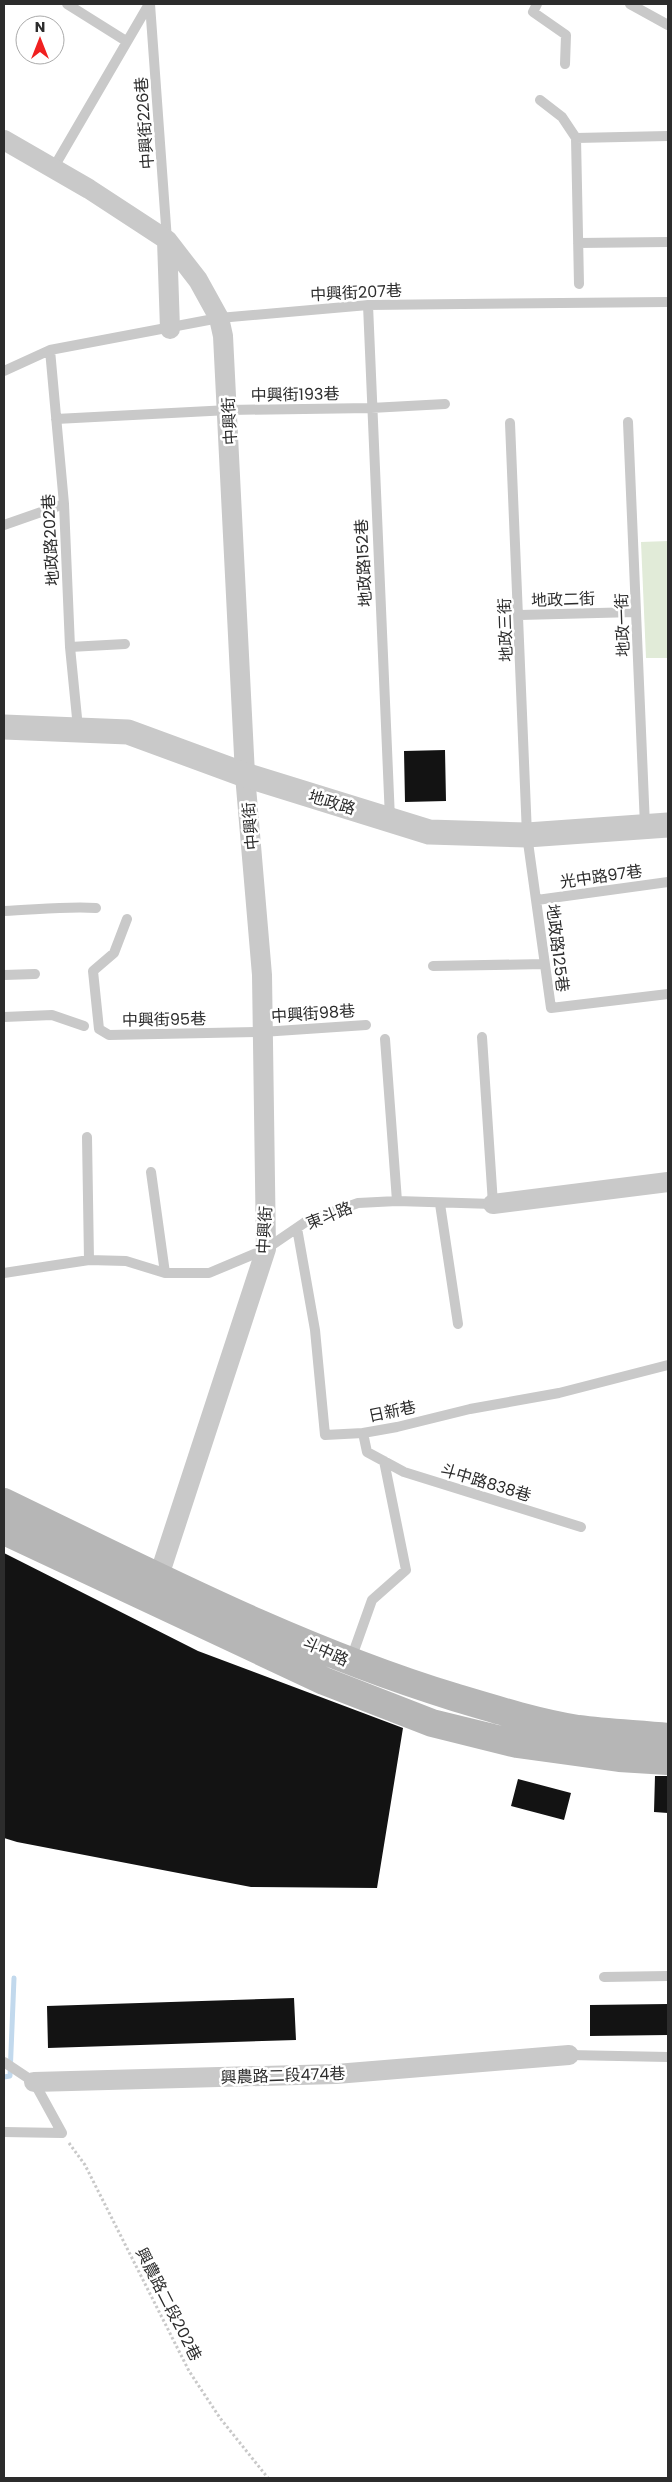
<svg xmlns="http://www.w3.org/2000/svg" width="672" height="2482" viewBox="0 0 672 2482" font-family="Poppins,'Noto Sans TC',sans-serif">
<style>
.green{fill:#e1ebd8}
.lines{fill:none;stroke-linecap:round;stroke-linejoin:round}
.stream{stroke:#c2d9ed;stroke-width:5}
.building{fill:#131313}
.path{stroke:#c9c9c9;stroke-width:3;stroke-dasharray:2.5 2.5;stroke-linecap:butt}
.service{stroke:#c9c9c9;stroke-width:10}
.minor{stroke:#c9c9c9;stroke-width:20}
.tertiary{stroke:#c9c9c9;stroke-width:25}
.secondary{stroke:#b6b6b6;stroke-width:28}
.labels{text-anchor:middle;stroke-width:5;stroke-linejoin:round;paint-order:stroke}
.street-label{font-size:16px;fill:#2c2c2c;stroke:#fff}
</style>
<rect width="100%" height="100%" fill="#fff"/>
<path class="green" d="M668,541v117h-22l-5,-116z"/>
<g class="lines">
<path class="stream" d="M4,2077l6,-1 4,-98"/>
</g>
<path class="building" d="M445,750l1,51 -41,1 -1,-51z
M4,1553l194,98 205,77 -26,160 -126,-1 -234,-45 -13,-4z
M655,1776h13v37l-14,-1z
M518,1779l53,14 -7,27 -53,-14z
M294,1998l2,42 -248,8 -1,-42z
M668,2004v31l-78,1v-31z"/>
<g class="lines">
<path class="path" d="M69,2143l16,22 104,206 31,47 48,60"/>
<path class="service" d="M67,4l59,37
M150,4l17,236
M537,4l-4,8 33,23 -1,29
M630,4l38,21
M540,100l22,17 14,21
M54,167l95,-163
M578,243l90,-1
M579,284l-3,-146 92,-2
M368,305l22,514
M50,350l14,154 6,143 8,81
M4,371l46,-21 169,-32 149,-13 300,-3
M56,419l173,-9 142,-2 74,-4
M628,422l17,404
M510,423l17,412 24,173 117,-14
M4,525l60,-21
M520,615l116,-3
M70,647l55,-3
M537,900l131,-18
M4,911c31,-1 61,-5 92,-3
M127,919l-13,34 -21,18 6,58 10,6 153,-3 104,-7
M433,966l112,-2
M4,975l31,-1
M4,1017l48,-2 32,11
M385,1039l12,162
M87,1137l2,123
M151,1172l14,101
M440,1204l18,120
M297,1228l18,102 10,105 38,-2 34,-6 73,-18 89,-16 109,-28
M4,1273l85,-13 37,1 39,12h44l57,-24 41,-28 51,-18 39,-2 96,3 -11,-167
M363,1433l4,19 37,20 177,55
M351,1659l21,-59 34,-30 -22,-109
M604,1977l64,-1
M569,2055l99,2
M4,2062l30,20 28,51 -58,-1"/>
<path class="minor" d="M4,140l85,49 78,51 31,40 21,38 4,18 22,439 17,200 4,274 -111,339
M167,240l3,89
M493,1204l175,-22
M34,2082l302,-8 233,-19"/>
<path class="tertiary" d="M4,727l124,5 117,43 184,57 98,3 141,-10"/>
<path class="secondary" d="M4,1502c147,71 293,147 450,195 40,12 82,25 124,32 30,4 60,5 90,8
M4,1531l320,150 108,42 85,21 102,14 49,3"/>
</g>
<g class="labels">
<g class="street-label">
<text transform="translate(144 123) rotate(-94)" y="6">中興街226巷</text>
<text transform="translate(356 292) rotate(-3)" y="6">中興街207巷</text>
<text transform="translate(295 394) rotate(-1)" y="6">中興街193巷</text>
<text transform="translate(229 421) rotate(-93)" y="6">中興街</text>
<text transform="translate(50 540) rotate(-93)" y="6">地政路202巷</text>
<text transform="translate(363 563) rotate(-93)" y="6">地政路152巷</text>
<text transform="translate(563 599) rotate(-2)" y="6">地政二街</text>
<text transform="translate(622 625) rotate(-92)" y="6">地政一街</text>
<text transform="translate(505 630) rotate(-92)" y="6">地政三街</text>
<text transform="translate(332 802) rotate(17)" y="6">地政路</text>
<text transform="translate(250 826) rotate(-95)" y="6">中興街</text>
<text transform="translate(601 876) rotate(-8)" y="6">光中路97巷</text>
<text transform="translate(558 948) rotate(83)" y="6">地政路125巷</text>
<text transform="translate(313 1013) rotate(-4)" y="6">中興街98巷</text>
<text transform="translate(164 1019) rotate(-1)" y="6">中興街95巷</text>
<text transform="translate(329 1215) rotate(-21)" y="6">東斗路</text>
<text transform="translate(264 1230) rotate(-87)" y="6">中興街</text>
<text transform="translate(392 1411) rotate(-12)" y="6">日新巷</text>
<text transform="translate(486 1482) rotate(17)" y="6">斗中路838巷</text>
<text transform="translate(326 1651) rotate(24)" y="6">斗中路</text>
<text transform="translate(283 2075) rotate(-2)" y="6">興農路二段474巷</text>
<text transform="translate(169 2304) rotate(63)" y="6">興農路二段202巷</text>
</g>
</g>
<rect width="672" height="2482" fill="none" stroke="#2c2c2c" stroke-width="10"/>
<g transform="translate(40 40)"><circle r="24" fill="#ffffff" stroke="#ababab"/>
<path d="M0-4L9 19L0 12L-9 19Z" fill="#f02020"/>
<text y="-8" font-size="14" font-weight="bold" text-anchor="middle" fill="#2c2c2c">N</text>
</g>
</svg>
